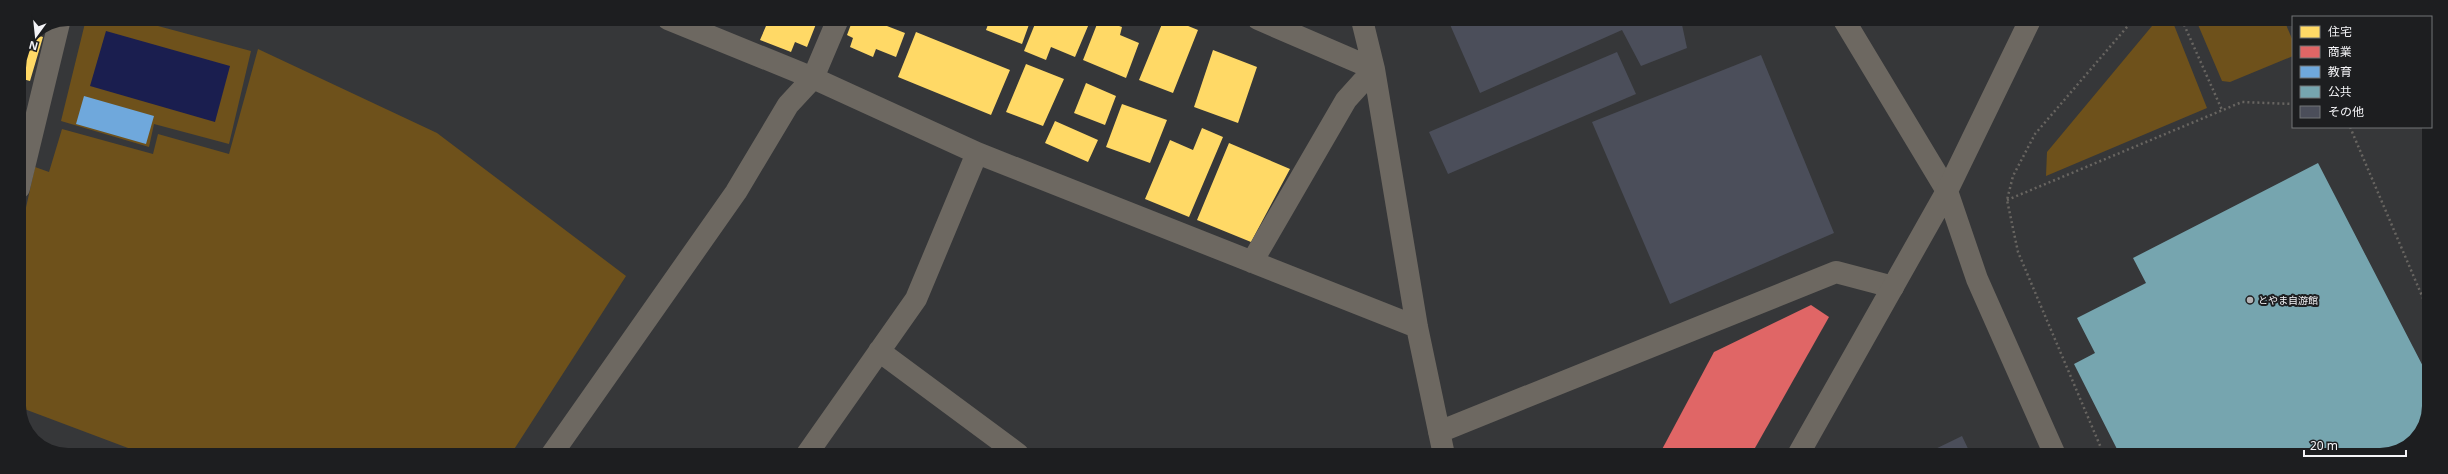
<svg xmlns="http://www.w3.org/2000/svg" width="2448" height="474" viewBox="0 0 2448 474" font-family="'Noto Sans','Noto Sans JP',sans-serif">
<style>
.green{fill:#6e511b}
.water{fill:#1a1e4f}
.homes{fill:#ffd966}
.shops{fill:#e06666}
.schools{fill:#6fa8dc}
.public{fill:#76a5af}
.building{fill:#4b4e5a}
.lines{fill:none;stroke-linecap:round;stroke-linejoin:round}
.path{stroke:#686561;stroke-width:2.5;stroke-dasharray:2 3;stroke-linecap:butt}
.minor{stroke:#6d6861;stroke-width:22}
.tertiary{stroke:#6d6861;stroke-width:22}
.poi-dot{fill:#b2b2b4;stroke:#1d1e20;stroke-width:1.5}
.labels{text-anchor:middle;stroke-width:4;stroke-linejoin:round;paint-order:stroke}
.poi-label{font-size:10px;fill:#f4f4f7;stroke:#1d1e20;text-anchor:start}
</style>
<rect width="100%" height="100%" fill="#363739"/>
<path class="green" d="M86,19h46l119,32 -22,93 -75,-20 -5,23 -88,-26z
M2157,20h15l35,88 -161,68 1,-24z
M2196,20h88l9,21v15l-63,26 -8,-1z
M258,49l179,84 189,143 -115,178h-367l-125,-47v-168l16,-72 14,5 13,-43 91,25 5,-20 71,20z"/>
<path class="water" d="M106,31l124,35 -15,56 -125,-36z"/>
<path class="homes" d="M769,19h49l-11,28 -12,-5 -4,10 -31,-12z
M853,19h36l-2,7 18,7 -9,24 -20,-8 -3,8 -23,-10 3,-9 -6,-3z
M990,19h41l-9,25 -36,-14z
M1037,19h54l-16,38 -24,-10 -5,13 -22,-9z
M1099,19l23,8 -2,8 19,8 -13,35 -43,-18z
M1164,19h7l27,11 -25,63 -34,-13z
M916,32l94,38 -19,45 -93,-38z
M33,34l10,3 -13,44 -11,-3v-10z
M1213,50l44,17 -19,56 -44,-16z
M1026,64l38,15 -21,47 -37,-14z
M1086,83l30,13 -11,29 -31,-12z
M1122,104l45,16 -17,43 -44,-16z
M1055,121l43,19 -10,22 -43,-19z
M1202,128l21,9 -34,80 -44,-18 25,-59 23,10z
M1229,143l61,26 -39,73 -54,-22z"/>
<path class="shops" d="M1811,305l18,12 -78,138h-92l55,-103z"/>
<path class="schools" d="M1294,19h12l-1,5z
M84,96l70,20 -8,28 -70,-20z"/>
<path class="public" d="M2318,163l110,213v39l-16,28 -32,12h-117l-3,-5 -9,5h-68l-2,-5 -9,5h-52l-46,-91 21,-11 -18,-35 69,-35 -13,-25z"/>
<path class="building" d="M1448,20h233l6,28 -46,18 -19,-36 -142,63z
M1617,52l19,42 -188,80 -19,-42z
M1761,55l73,178 -164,71 -78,-182z
M1962,436l9,19h-48z"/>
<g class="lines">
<path class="path" d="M2182,20l40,90
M2350,127l78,183
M2007,200l235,-98 51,2
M2104,455l-86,-203 -11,-52 6,-24 22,-42 98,-114"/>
<path class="minor" d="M668,19l145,59 164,75 440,174
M1362,20l12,49 43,258 27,128
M1844,20l103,171
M19,188l40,-165
M1252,262l94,-162 28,-31 -116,-50
M879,351l139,103
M1439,432l397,-160 57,15
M552,454l184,-262 52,-87 25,-27 25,-59
M807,454l109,-155 61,-146"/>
<path class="tertiary" d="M1947,191l30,88 78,176
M1798,455l149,-264 83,-171"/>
</g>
<circle class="poi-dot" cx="2250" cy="300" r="4"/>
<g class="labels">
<g class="poi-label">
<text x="2258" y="304">とやま自游館</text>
</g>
</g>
<path d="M0 0H2448V474H0ZM68 26H2380A42 42 0 0 1 2422 68V406A42 42 0 0 1 2380 448H68A42 42 0 0 1 26 406V68A42 42 0 0 1 68 26Z" fill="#1d1e20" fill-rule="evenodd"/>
<rect x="2292" y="16" width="140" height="112" fill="#1d1e20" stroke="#737476"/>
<rect x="2300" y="26" width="20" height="12" fill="#ffd966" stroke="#737476"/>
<text x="2328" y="36" font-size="12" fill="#f4f4f7">住宅</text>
<rect x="2300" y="46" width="20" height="12" fill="#e06666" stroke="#737476"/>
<text x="2328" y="56" font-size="12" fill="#f4f4f7">商業</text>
<rect x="2300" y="66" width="20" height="12" fill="#6fa8dc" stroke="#737476"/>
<text x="2328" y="76" font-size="12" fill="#f4f4f7">教育</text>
<rect x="2300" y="86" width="20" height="12" fill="#76a5af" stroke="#737476"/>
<text x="2328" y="96" font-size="12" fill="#f4f4f7">公共</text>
<rect x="2300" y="106" width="20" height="12" fill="#4b4e5a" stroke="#737476"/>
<text x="2328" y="116" font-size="12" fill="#f4f4f7">その他</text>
<g transform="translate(36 36) rotate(195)" stroke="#1d1e20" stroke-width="3" paint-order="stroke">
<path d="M0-3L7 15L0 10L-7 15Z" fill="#f4f4f7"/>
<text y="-6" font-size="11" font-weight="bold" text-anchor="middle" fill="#f4f4f7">N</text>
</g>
<path d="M2304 450v6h102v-6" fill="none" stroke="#f4f4f7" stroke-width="2"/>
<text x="2310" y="450" font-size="12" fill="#f4f4f7" stroke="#1d1e20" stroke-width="3" paint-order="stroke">20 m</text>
</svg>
